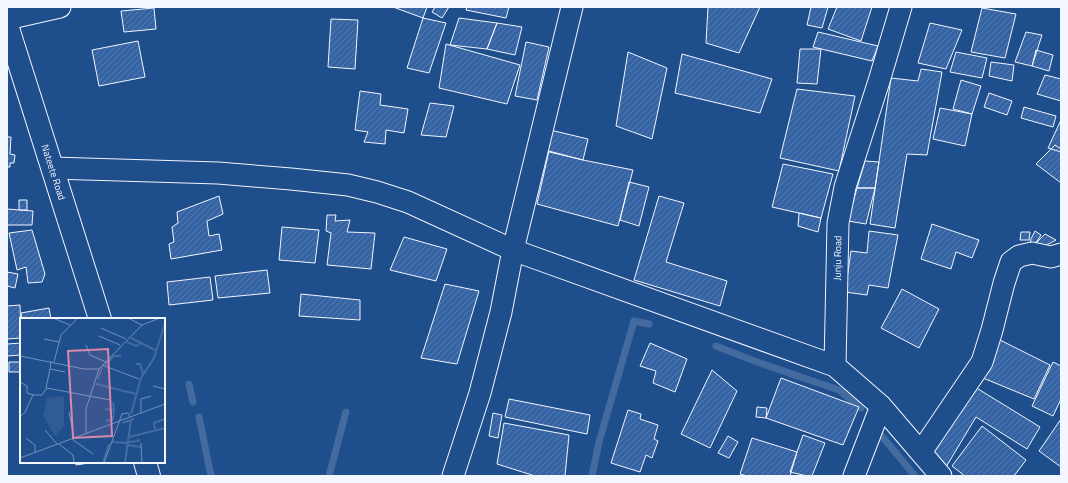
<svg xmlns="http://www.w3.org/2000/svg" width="1068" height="483" viewBox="0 0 1068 483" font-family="'Titillium Web',sans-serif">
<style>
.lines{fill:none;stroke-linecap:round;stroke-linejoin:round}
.stream{stroke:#446ba0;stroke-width:7}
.building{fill:url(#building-hatch);stroke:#f2f6ff}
.street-casing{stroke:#f2f6ff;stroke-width:23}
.secondary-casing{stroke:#f2f6ff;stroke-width:24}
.street{stroke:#1f4e8c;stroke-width:21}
.secondary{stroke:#1f4e8c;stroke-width:22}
.labels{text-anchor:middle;stroke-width:3;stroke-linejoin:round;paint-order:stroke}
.street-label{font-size:10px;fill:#f2f6ff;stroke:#1f4e8c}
.inset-river{fill:none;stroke:#446ba0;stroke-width:2}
.inset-road{fill:none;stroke:#7391ba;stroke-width:1}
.view{fill:#da87ad;fill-opacity:0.15;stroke:#da87ad;stroke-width:2}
.inset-edge{fill:none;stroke:#f2f6ff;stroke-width:2}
</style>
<defs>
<pattern id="building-hatch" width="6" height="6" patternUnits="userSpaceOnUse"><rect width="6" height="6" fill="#3563a3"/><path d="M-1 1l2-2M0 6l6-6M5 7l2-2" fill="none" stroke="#537ab1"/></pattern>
</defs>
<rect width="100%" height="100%" fill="#1f4e8c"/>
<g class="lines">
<path class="stream" d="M716,346l41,16 82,28 22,18
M189,384l4,18
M199,417l12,59
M880,434l35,42
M329,476l17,-64
M592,476l7,-34 35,-121 15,3"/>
</g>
<path class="building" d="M393,7h34l-4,11z
M435,7h14l-7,11 -10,-6z
M467,7h42l-3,11 -40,-8z
M708,7h52l-21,46 -33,-10z
M811,7h17l-6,21 -15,-3z
M837,7h35l-11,34 -33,-12z
M154,8l2,21 -32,3 -3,-21z
M982,8l34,6 -11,44 -34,-6z
M423,18l23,5 -17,50 -22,-5z
M459,18l38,5 -10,26 -37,-4z
M331,19l27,1 -3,49 -27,-2z
M497,23l25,4 -7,28 -28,-6z
M930,23l32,7 -16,39 -28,-6z
M818,32l60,14 -6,15 -59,-14z
M1026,32l16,3 -10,31 -17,-4z
M138,41l7,36 -46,9 -7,-36z
M526,42l23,5 -12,53 -22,-4z
M446,44l74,21 -13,39 -68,-16z
M800,49h21l-4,35 -20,-1z
M1036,50l17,5 -4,16 -17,-5z
M628,52l39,16 -15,71 -36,-13z
M956,52l31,6 -5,20 -32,-6z
M682,54l90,25 -12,34 -85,-20z
M991,62l23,3 -2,16 -23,-5z
M921,69l21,3 -15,83 -20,-1 -12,74 -25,-4 21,-146 27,3z
M1045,75l16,4v22l-24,-7z
M961,80l20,6 -9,28 -19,-5z
M797,89l58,7 -16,75 -59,-13z
M360,91l21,3 -1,11 28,4 -4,24 -18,-3 -1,14 -21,-2 4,-10 -13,-2z
M989,93l23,8 -5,14 -23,-8z
M430,103l24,3 -8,31 -25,-2z
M1024,107l32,9 -3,11 -32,-9z
M940,108l32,6 -7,32 -32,-7z
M1061,120v32l-13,-4z
M546,129l42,10 -5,21 -42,-10z
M7,137h4l-1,17 5,1 -1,8h-4v4h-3z
M1055,145l6,4v34l-25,-19z
M549,151l34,9 50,10 -15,56 -81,-22z
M865,161l14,1 -4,26h-18z
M783,164l50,10 -12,44 -49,-11z
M629,182l20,5 -10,39 -19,-6z
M857,188h18l-9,36 -18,-3z
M219,196l4,18 -16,7 2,15 10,-2 3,16 -51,9 -2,-15 5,-2 -2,-15 6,-4 -1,-11z
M659,196l25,7 -18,59 61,19 -7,25 -86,-26z
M19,200h8v10h-8z
M7,209l26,2 -1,14h-25z
M799,213l22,5 -3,14 -20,-6z
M327,215h9l-1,6 15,-1 -3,12 28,1 -4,36 -44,-4 4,-32 -5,-2z
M932,224l47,16 -7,18 -16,-6 -5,17 -30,-10z
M282,227l37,3 -4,33 -36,-3z
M32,230l13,44 -3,8 -14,1 -2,-16 -9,3 -8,-37z
M869,231l29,4 -10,53 -19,-3 -2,10 -22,-3 6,-41 16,2z
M1035,231l6,4 -6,9 -5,-3z
M1021,232h9l-1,8h-9z
M1045,234l11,6 -13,7 -8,-3z
M404,237l43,12 -11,32 -46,-11z
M267,270l3,23 -52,5 -3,-22z
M7,272l11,2 -3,14 -8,-2z
M210,277l3,23 -44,5 -2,-23z
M445,284l34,7 -22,73 -36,-6z
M902,289l37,20 -20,39 -38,-20z
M301,294l59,6v20l-61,-4z
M20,305l1,33 -14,1v-33z
M49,308l2,11h-29l-1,-6z
M996,338l54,27 -16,34 -51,-21z
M21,343v12l-14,1v-12z
M650,343l37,16 -12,33 -22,-9 3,-12 -16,-5z
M9,362h11v10h-11z
M1053,362l8,4v33l-8,17 -21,-10z
M712,370l25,21 -27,57 -29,-14z
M781,378l78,29 -16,38 -77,-27z
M970,384l70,43 -13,22 -51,-32 -30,50 -19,-11z
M509,399l81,16 -3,19 -82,-17z
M757,407l10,1 -1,10 -10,-1z
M628,410l13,4 -1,5 18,6 -4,14 4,2 -6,17 -6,-3 -6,17 -29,-9z
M493,413l9,2 -4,23 -9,-2z
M1061,419v48l-22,-16z
M504,423l65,12 -4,41h-30l-38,-12z
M982,426l44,34 -12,16h-49l-13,-10z
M803,435l22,8 -13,33h-5l-17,-4z
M728,436l10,6 -9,16 -11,-5z
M752,438l45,14 -7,24h-43l-7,-2z
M75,462h20l-19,3z"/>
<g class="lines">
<g class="street-casing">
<path id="street" d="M901,7l-22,74 -34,106 -7,36 -3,143 46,40 60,70
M7,19l53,-12
M52,168l166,5 73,6 57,6 29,7 31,10 105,48 322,116
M921,452l61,-90 10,-32 12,-47 7,-21 8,-6 13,-3 19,4 10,-3
M453,476l27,-83 21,-81 12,-62 59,-243
M854,476l27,-70"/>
</g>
<g class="secondary-casing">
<path id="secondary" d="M7,25l93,294
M145,462l4,14"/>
</g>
<use href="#street" class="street"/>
<use href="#secondary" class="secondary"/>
</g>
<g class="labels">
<g class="street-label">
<text transform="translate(54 172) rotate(72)" y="4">Nateete Road</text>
<text transform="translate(837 258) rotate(-89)" y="4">Junju Road</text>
</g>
</g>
<g transform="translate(20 318)">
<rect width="145" height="145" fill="#1f4e8c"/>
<path d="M44,78v30l-9,10 -12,-20 4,-18z" fill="#305b95"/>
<path class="inset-river" d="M111,20l24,12M107,24l9,4 5,-3M116,46h4l3,10M85,47l9,-9h7M78,61l4,-12M76,66l40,10M85,91l9,1 -1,-8M111,96l10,-36 13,-20 11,-35M86,103l7,-2 1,-8M102,105l12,-4M135,111l-1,-6 11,-4M109,119l36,-9M92,124l15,1M108,124l11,-1 -1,-2M107,127l14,2M83,145l6,-19M105,145l6,-44"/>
<path class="inset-road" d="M33,0l17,7M108,0l14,7M81,10l25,11M79,18l21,9M24,21l15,3M66,27l4,10 16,7M0,38l64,13h15l43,-44 18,-7M31,43l-1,8 15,3M34,44l7,-27 17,-17M82,47l37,14M0,64l7,4v7l6,2M133,68l12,3M26,70l4,-19M49,94l5,26M121,95v-14l10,-3M0,99l5,-5 8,-17h9l5,-7 63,12M25,112l12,14M66,116v-25l13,-40M6,120l9,7v7M52,121l21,15M121,125l1,20M39,126l14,11 1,8M0,140l145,-54M84,145l18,-49 6,-1 2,4"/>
<path class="view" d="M88,31l4,87 -39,2 -5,-87z"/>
<rect width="145" height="145" class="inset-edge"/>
</g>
<rect width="1068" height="483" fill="none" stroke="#f2f6ff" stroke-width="16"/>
</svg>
